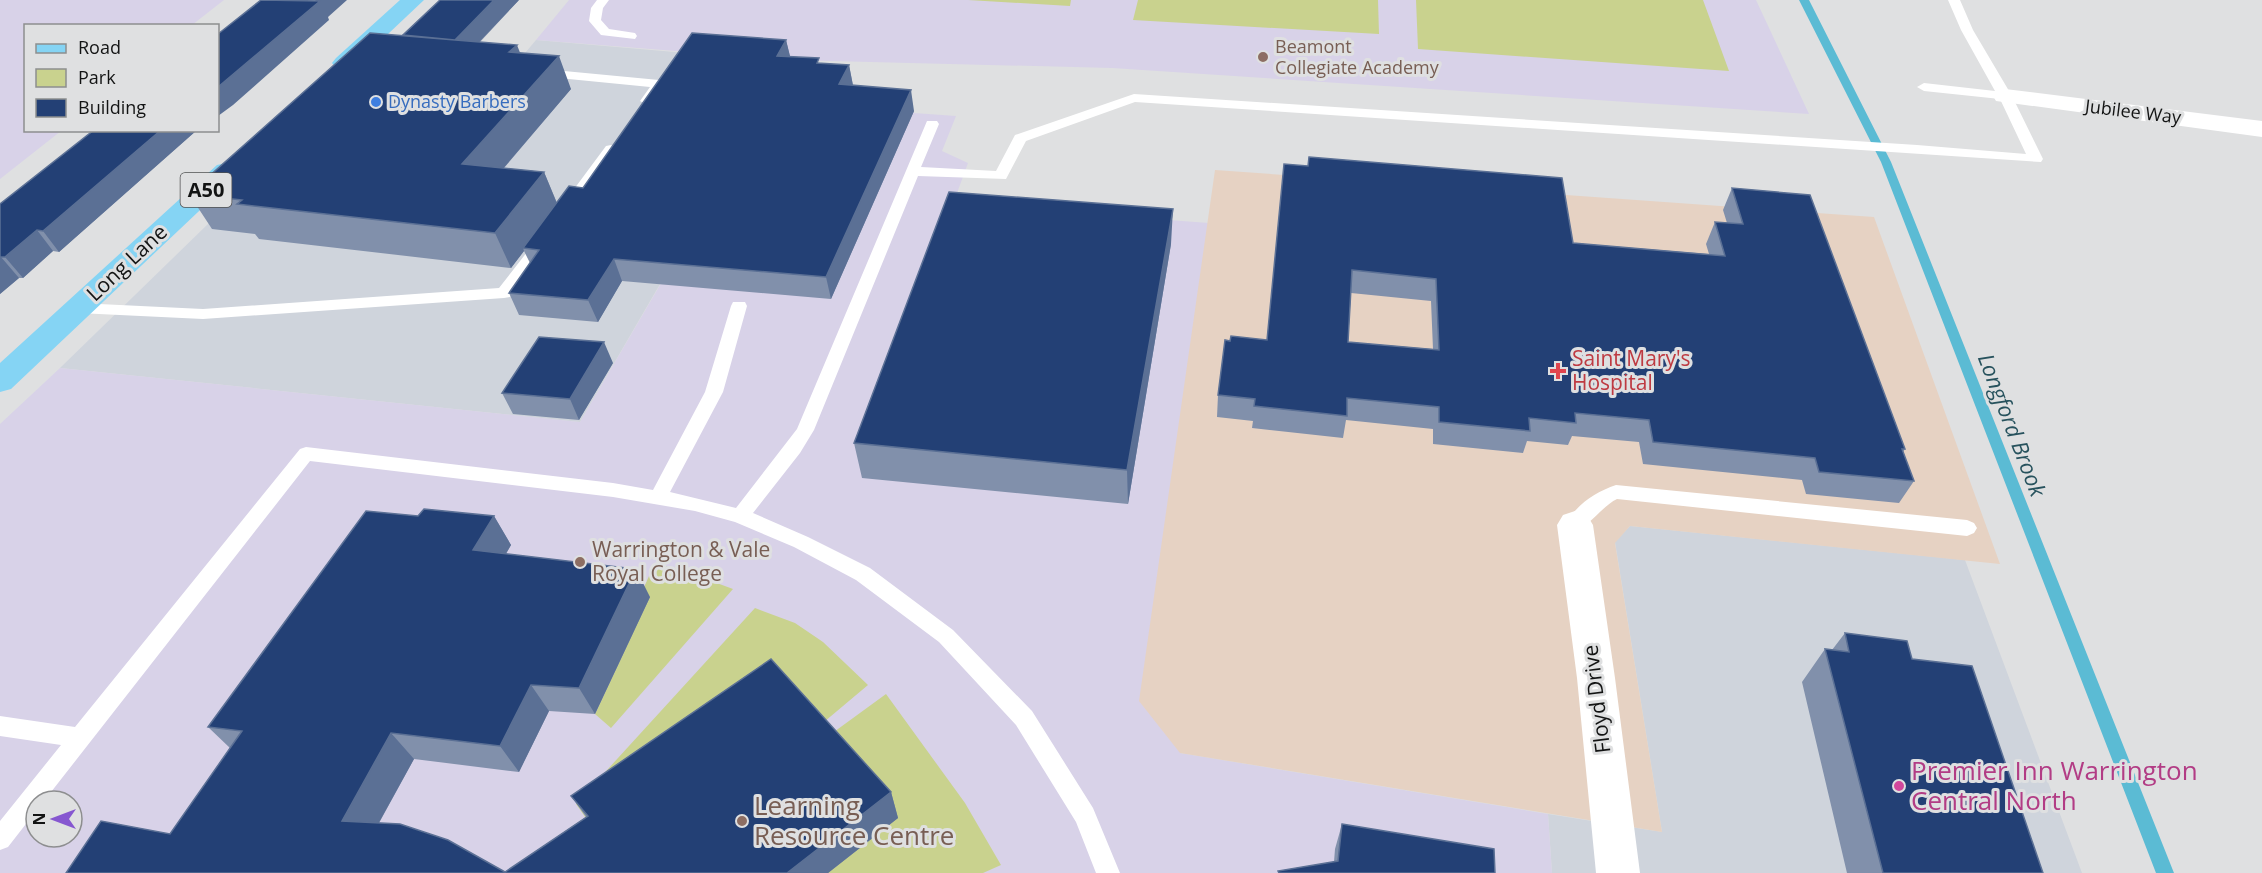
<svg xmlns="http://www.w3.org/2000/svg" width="2262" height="873" viewBox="0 0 2262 873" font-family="'Open Sans',sans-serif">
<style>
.built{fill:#cfd4dc}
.education{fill:#d8d2e8;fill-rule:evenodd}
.medical{fill:#e6d2c3}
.green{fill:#c9d28e}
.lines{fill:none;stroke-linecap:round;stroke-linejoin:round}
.stream{fill:#5bbbd4;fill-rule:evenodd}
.service{fill:#fff;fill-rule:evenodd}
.minor{fill:#fff;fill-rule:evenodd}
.primary{fill:#85d4f4;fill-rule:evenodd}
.wall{fill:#8190ab;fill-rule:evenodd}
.shaded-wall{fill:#5b7095}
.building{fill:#234075;stroke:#5b7095;stroke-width:1.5;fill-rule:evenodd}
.education-dot{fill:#8d6e63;stroke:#dfe0e1;stroke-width:2}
.shop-dot{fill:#3f7fe0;stroke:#dfe0e1;stroke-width:2}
.health-dot{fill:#e0444e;stroke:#dfe0e1;stroke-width:2}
.hotel-dot{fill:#d1479c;stroke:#dfe0e1;stroke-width:2}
.labels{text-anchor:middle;stroke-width:6;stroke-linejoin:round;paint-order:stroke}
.far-education-label{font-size:18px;fill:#785e54;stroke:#dfe0e1;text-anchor:start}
.far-shop-label{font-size:18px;fill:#366cbe;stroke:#dfe0e1;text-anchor:start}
.far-street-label{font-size:18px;fill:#131414;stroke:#dfe0e1}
.shield{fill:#dfe0e1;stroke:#505152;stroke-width:1.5}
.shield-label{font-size:20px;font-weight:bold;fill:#131414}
.street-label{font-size:21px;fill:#131414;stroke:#dfe0e1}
.health-label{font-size:21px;fill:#be3a42;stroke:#dfe0e1;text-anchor:start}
.education-label{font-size:21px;fill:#785e54;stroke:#dfe0e1;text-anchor:start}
.water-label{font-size:22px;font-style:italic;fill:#27525d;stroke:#dfe0e1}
.near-hotel-label{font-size:26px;fill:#b23c85;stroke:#dfe0e1;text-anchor:start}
.near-education-label{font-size:26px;fill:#785e54;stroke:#dfe0e1;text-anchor:start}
</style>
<rect width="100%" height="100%" fill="#dfe0e1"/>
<path class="built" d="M536,40l162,14 -31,218 -87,150 -520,-54 335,-326 125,17z
M1630,526l335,34 117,313h-530l-4,-59 114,18 -47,-290z"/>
<path class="education" d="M0,0h224l-32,25 -166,1v104l35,1 -61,48z
M569,0h1187l53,114 -697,-46 -321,-8 -255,-20z
M768,100l146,11v2l42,3 -14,35 26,12 -15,41 256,19 -29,530 368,61 4,59h-1552v-449l60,-56 520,54zM36,801h36v36h-36z"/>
<path class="medical" d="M1215,170l659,47 126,347 -370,-38 -15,17 47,289 -482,-79 -41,-52z"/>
<path class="green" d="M968,0h103l-1,6z
M1138,0h240l1,34 -246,-14z
M1416,0h287l26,71 -311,-22z
M654,565l22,3 57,21 -122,139 -16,-14 54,-116 -9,-2z
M755,608l40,15 28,19 45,43 -50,42 -230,94 -12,-17z
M886,694l79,109 36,62 -18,8h-155l-1,-136z"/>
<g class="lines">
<path class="stream" d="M1799,0h10l82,162 283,711h-18l-275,-711z"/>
<path class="service" d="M597,0h12l-6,8 -2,12 8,9 26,4 2,3 -2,3 -34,-4 -12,-14 2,-13z
M1948,0h12l13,30 39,66 31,63 -2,3 -906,-60 -109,39 -20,38 -88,-3 -104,254 -14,23 -47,60 55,24 62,31 83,62 79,81 61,97 27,65h-24l-20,-51 -60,-97 -77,-83 -83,-62 -62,-33 -59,-25 -40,-11 -82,-14 -303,-36 -266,340h-8v10l-28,36 -8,3v-29l61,-76 -61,-9v-20l75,11 225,-278 6,-2 307,36 40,7 52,-98 26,-86 2,-4h12l2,4 -24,86 -53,100 66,16 61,-79 130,-308h10l2,3 -18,43 75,4 19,-36 119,-41 783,51 109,9 -26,-55 -76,-8 -7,-4 7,-4 71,8 -34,-61z
M543,69l116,11 7,4 -14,20 -5,1 -7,-4 10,-14 -112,-11 -2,-3z
M611,145l7,4 -45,61h-10l-2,-3 2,-3 43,-58z
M543,236l8,5 -41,56 -6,1 -301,21 -125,-6 -6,-1 -2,-4 2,-4 6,-1 125,6 296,-21 39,-50z
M1616,485l351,35 7,3 3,5 -3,5 -7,3 -350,-37c-17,8 -33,36 -49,31l-3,-5c11,-20 30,-33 51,-40z"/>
<path class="minor" d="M2005,89l257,32v16l-266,-36 -3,-5 3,-5z
M1575,511l12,4 6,10 22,153 25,195h-44l-19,-195 -20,-153 6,-10z"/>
<path class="primary" d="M400,0h24l-72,68 -8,2 -8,-2 -4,-5 4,-5z
M226,163l9,2 4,6 -4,6 -224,212 -11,3v-29l217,-198z"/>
</g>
<path class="wall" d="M519,0l-39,42 40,11 51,36 -67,79 40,4 13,31 26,-15 203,-148 4,17 30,6 29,2 4,20 61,26 -83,188 -209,-18 -24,41 -79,-7 -10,-22 21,-30 -6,-12 -13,17 -252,-29 -4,-5 -43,-5 -23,-35 214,-159z
M197,130l-138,122 -6,-1 -30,27h-4l-19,16v-90z
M1309,157l264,86 136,11 -3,-10 9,-22 12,1 -4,-13 9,-22 173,261 -2,3 11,29 -15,22 -93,-9 -4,-14 -159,-16 -4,-22 -67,-6 -4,9 -41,-4 -4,12 -90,-9v-15l-87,-9 -3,18 -91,-10 1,-7 -36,-4 1,-22 49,-55 41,-174zM1351,293l80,8 2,48 -85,-7z
M1171,244l-43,260 -266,-26 -8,-35z
M613,363l-34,57 -66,-6 -11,-21z
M418,516h76l17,29 -5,9 144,43 -55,117 -46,-3 -30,61 -105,-13 -35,64 126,49 81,-55 -15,-21 320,-4 7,26 -70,55h-762l104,-39 60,-86 -22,-21z
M1845,633l67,26 131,214h-196l-45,-191 23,-33 7,1z
M1342,824l153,49h-217v-2l56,-9 1,-13z"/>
<path class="shaded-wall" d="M316,0h31l-19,17 1,3 -96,85 -15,11v-29z
M494,0h25l-56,59 -8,-19z
M786,40l5,20 -14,-4z
M517,45l13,33 -21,-26z
M559,56l12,33 -93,109 -16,-34z
M849,65l4,21 -14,-2z
M911,90l3,21 -83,188 -5,-22z
M161,130h36l-138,122 -16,-21z
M544,172l14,34 -35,42 1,3 -13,17 -16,-35z
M1173,209l-2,35 -43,260 -1,-34z
M37,230l16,21 -30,27 -18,-21z
M1,257l18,21 -19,16v-36z
M614,259l8,22 -24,41 -10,-22z
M604,342l9,21 -34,57 -9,-21z
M494,516l17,29 -20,33 -18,-28z
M636,569l14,28 -55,117 -16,-26z
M531,685l18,26 -30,61 -19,-26z
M391,733l23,26 -48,87 -24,-25z
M891,792l7,26 -70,55h-41z"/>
<path class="building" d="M261,0l59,1 -102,86v-53z
M440,0h54l-39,40 -52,-5z
M370,33l147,12 -8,7 50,4 -97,108 82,8 -49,61 -258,-29 5,-4 -53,-6z
M692,33l94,7 -9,16 42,2 -2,5 32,2 -10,19 72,6 -85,187 -212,-18 -26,41 -79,-7 30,-43 -16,-2 46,-62 14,2z
M94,130h67l-118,101 -6,-1 -32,27h-4l-1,1v-54z
M1309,157l253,21 11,65 152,13 -10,-34 28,2 -11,-36 78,7 95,254h-3l12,32 -95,-9 -4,-14 -162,-16 -4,-22 -74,-7 1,10 -47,-5 1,13 -91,-9v-15l-92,-9v18l-93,-10 1,-7 -37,-4 7,-55 5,1 1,-5 36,4 17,-176 24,2zM1352,270l84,9 3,71 -91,-8z
M949,192l224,17 -46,261 -273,-27z
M539,337l65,5 -34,57 -68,-6z
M424,509l70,7 -21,34 163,19 -57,119 -48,-3 -31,61 -109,-13 -49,88 58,3 48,16 57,32 83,-56 -17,-20 200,-137 120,133 -104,81h-721l35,-52 69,13 72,-103 -34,-4 158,-216 52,5z
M1845,633l62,8 5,18 60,7 71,207h-160l-58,-224 24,3z
M1342,824l152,25 1,24h-216l-1,-2 60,-10z"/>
<g class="education-dot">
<circle cx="1263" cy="57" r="6"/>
<circle cx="580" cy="562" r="6"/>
<circle cx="742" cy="821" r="6"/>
</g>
<circle class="shop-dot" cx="376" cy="102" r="6"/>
<path class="health-dot" d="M1555 362h6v6h6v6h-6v6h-6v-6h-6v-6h6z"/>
<circle class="hotel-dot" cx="1899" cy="786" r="6"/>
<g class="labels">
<g class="far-education-label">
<text x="1275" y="53">Beamont<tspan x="1275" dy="21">Collegiate Academy</tspan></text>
</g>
<g class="far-shop-label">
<text x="388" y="108">Dynasty Barbers</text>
</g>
<g class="far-street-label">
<text transform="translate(2133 112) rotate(7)" y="6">Jubilee Way</text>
</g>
<rect class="shield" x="180.5" y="173" width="51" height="34" rx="4.5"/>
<g class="shield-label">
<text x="206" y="197">A50</text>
</g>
<g class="street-label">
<text transform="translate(127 263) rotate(-43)" y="7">Long Lane</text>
<text transform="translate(1597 699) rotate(-97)" y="7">Floyd Drive</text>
</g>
<g class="health-label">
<text x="1572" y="366">Saint Mary's<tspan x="1572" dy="24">Hospital</tspan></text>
</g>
<g class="education-label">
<text x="592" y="557">Warrington &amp; Vale<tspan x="592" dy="24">Royal College</tspan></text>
</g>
<g class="water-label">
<text transform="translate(2012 425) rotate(69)" y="8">Longford Brook</text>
</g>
<g class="near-hotel-label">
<text x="1911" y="780">Premier Inn Warrington<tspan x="1911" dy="30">Central North</tspan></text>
</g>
<g class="near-education-label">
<text x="754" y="815">Learning<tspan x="754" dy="30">Resource Centre</tspan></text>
</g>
</g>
<rect x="24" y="24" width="195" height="108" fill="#dfe0e1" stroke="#8d8e8f" stroke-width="1.5"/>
<rect x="36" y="44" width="30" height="9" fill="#85d4f4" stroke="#8d8e8f" stroke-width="1.5"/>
<text x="78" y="54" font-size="18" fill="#131414">Road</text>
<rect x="36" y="69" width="30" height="18" fill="#c9d28e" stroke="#8d8e8f" stroke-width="1.5"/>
<text x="78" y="84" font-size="18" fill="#131414">Park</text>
<rect x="36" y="99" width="30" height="18" fill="#234075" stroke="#8d8e8f" stroke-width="1.5"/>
<text x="78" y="114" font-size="18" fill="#131414">Building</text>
<g transform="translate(54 819) rotate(270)"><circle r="28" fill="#dfe0e1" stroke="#8d8e8f" stroke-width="1.5"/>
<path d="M0-4.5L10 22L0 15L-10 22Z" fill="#8657d0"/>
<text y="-9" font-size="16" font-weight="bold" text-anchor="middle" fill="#131414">N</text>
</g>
</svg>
